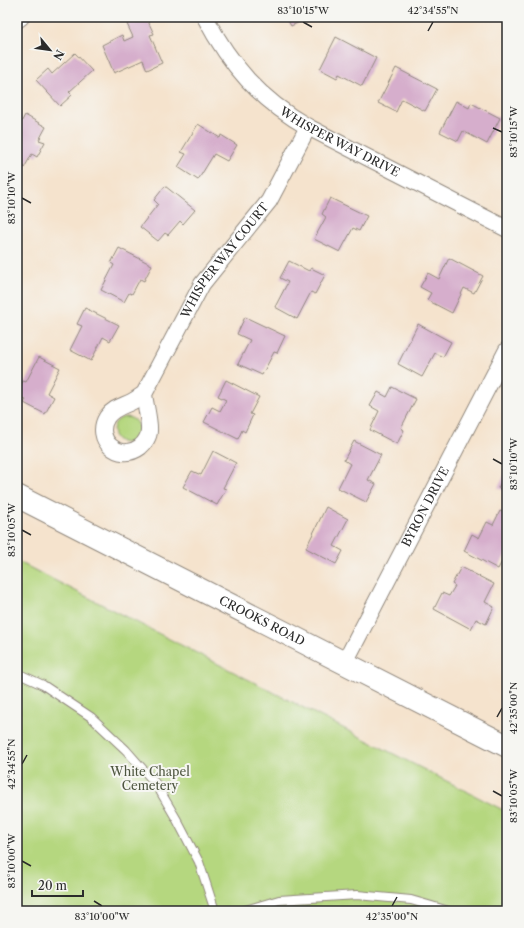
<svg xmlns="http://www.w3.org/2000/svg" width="524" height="928" viewBox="0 0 524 928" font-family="'Libre Caslon Text',serif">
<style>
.green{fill:#b5d77f;stroke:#708155}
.building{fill:#d6aecc}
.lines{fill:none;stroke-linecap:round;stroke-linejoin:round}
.service-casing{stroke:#90877c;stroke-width:10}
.minor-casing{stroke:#90877c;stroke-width:18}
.secondary-casing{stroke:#90877c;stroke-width:24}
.service{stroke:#fff;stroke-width:8}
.minor{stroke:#fff;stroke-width:16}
.secondary{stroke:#fff;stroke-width:22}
.ticks{fill:none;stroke:#2b2b2b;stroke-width:1.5}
.labels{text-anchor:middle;stroke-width:4;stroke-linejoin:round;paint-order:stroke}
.street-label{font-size:12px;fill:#2b2b2b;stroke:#f6f6f2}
.park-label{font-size:12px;fill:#4e5640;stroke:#f6f6f2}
.neatline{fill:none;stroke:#2b2b2b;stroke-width:1.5}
.ticks-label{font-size:10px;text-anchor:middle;fill:#2b2b2b}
</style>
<rect width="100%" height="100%" fill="#f6f6f2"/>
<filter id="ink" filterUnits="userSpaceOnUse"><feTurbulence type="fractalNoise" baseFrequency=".025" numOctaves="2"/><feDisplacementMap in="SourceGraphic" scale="8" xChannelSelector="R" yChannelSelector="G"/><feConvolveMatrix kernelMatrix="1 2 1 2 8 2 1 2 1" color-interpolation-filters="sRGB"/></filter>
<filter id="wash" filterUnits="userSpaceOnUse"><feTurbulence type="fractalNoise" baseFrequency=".012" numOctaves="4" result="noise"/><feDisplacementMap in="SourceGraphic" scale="16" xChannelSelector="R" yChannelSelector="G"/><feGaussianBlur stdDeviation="0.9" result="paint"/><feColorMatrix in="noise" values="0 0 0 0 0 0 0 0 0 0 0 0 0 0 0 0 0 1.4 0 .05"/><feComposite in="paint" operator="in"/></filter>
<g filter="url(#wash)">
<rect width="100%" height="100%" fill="#f5e3cd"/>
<path class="green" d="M113 430a13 13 0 1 1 26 0a13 13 0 1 1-26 0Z
M17,561l490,251v99h-490z"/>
<g id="blocks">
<path class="building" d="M142,17h4l8,17 -4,1 12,28 -15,7 -4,-10 -29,13 -12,-28 20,-10 2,6 9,-4 -6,-13z
M286,17h24l-19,9z
M336,37l40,21 -14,28 -23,-12 -2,4 -17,-9z
M75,53l17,18 -23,21 3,3 -12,11 -24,-26 12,-11 4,5z
M396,68l41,21 -12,22 -23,-12 -6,13 -18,-9z
M456,101l13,7 2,-5 29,15 -13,26 -24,-13 -5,10 -18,-9z
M25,115l21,12 -7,13 6,2 -8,15 -5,-3 -8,14 -7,-3v-35z
M198,124l22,14 1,-3 16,10 -10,16 -13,-7 -16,26 -20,-13 8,-13 -5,-2z
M165,186l30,24 -12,14 -3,-3 -12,14 -3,-2 -7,8 -18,-14 18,-23 -4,-4z
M330,198l37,18 -8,15 -6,-3 -13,24 -26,-13 12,-22 -4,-3z
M119,248l33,17 -8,16 -4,-2 -8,15 -3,-1 -5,9 -23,-12 13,-25 -3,-2z
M449,258l34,18 -9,17 -10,-5 -12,25 -25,-13 4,-7 -11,-6 8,-14 11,6z
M289,261l20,10 2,-3 14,7 -10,19 -4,-2 -14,27 -22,-12 13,-25 -8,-4z
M85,308l34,17 -9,16 -7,-4 -12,24 -21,-11 12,-24 -5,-2z
M245,317l40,19 -8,17 -3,-1 -12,23 -24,-11 12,-24 -13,-6z
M418,324l33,18 -8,15 -8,-4 -13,24 -24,-13z
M39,357l21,11 -13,25 7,4 -9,17 -21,-11 2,-3 -9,-4v-4l6,-11 3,1z
M226,380l33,17 -9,17 3,1 -8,17 -3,-2 -4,9 -34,-17 8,-15 8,4 6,-11 -8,-4z
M392,387l24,12 -15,29 3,2 -7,14 -27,-14 9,-19 -9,-5 8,-14 9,5z
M354,441l27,14 -13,25 8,4 -10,18 -28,-14 12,-24 -6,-4z
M213,451l23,12 -13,25 3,1 -9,16 -34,-18 9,-16 9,4z
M506,472l1,1v19l-9,-4z
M326,507l22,12 -14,27 9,5 -7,13 -30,-16z
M500,511l7,3v38l-9,17 -34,-18 8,-17 7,4 8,-16 6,3z
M461,567l33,17 -9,18 9,5 -8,17 -10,-5 -5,10 -37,-20 8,-16 7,3 6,-10 -3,-2z"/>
</g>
</g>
<g filter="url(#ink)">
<use href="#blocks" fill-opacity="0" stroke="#90877c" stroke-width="1"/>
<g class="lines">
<g class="service-casing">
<path id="service" d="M17,673l26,12 48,32 35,33 30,34 21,36 22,42 16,49
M242,911l37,-11 78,-5 54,5 38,11"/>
</g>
<g class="minor-casing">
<g id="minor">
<path id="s1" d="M205,17c25,48 55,83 103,110l199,102"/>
<path d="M17,20l4,-3"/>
<path id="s2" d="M144,394c1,10 6,28 5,37 0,5 -4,12 -9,16 -21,16 -47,-8 -33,-30 7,-10 17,-11 26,-16 4,-2 7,-5 11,-7l58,-110 67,-83 39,-74"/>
<path id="s3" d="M344,664l163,-314"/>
</g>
</g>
<g class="secondary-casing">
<g id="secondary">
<path id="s4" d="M17,496l490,250"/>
</g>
</g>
<use href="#service" class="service"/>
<use href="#minor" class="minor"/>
<use href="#secondary" class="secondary"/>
</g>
</g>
<path class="ticks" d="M303,22l9,5M428,31l5,-9M493,128l9,4M22,198l9,5M493,459l9,5M22,530l9,5M497,717l5,-9M22,764l5,-9M493,791l9,5M22,861l9,5M94,901l8,5M392,906l5,-9"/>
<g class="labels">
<g class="street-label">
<text dy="4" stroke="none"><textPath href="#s1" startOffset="188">WHISPER WAY DRIVE</textPath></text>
<text dy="4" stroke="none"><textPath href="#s2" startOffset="321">WHISPER WAY COURT</textPath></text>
<text dy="4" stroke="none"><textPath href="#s3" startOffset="177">BYRON DRIVE</textPath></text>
<text dy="4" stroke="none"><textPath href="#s4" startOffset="275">CROOKS ROAD</textPath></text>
</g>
<g class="park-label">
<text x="150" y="776">White Chapel<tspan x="150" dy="14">Cemetery</tspan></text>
</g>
</g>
<rect width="524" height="928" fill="none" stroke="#f6f6f2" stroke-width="44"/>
<g transform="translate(50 50) rotate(119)" stroke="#f6f6f2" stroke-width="3" paint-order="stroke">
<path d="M0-3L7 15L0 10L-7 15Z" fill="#2b2b2b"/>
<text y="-6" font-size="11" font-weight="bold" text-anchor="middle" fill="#2b2b2b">N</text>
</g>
<path d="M32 890v6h51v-6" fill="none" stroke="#2b2b2b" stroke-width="2"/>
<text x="38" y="890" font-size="12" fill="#2b2b2b" stroke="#f6f6f2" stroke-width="3" paint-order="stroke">20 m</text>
<rect x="22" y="22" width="480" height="884" class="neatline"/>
<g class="ticks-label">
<text x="303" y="14">83°10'15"W</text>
<text x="433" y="14">42°34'55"N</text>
<text transform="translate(513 132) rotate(-90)" y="4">83°10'15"W</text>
<text transform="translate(11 198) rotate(-90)" y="4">83°10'10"W</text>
<text transform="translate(513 464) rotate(-90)" y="4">83°10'10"W</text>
<text transform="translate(11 530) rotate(-90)" y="4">83°10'05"W</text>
<text transform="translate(513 708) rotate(-90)" y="4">42°35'00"N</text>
<text transform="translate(11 764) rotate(-90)" y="4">42°34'55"N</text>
<text transform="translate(513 796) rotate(-90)" y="4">83°10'05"W</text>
<text transform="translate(11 861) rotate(-90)" y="4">83°10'00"W</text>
<text x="102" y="920">83°10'00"W</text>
<text x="392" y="920">42°35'00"N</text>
</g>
</svg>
